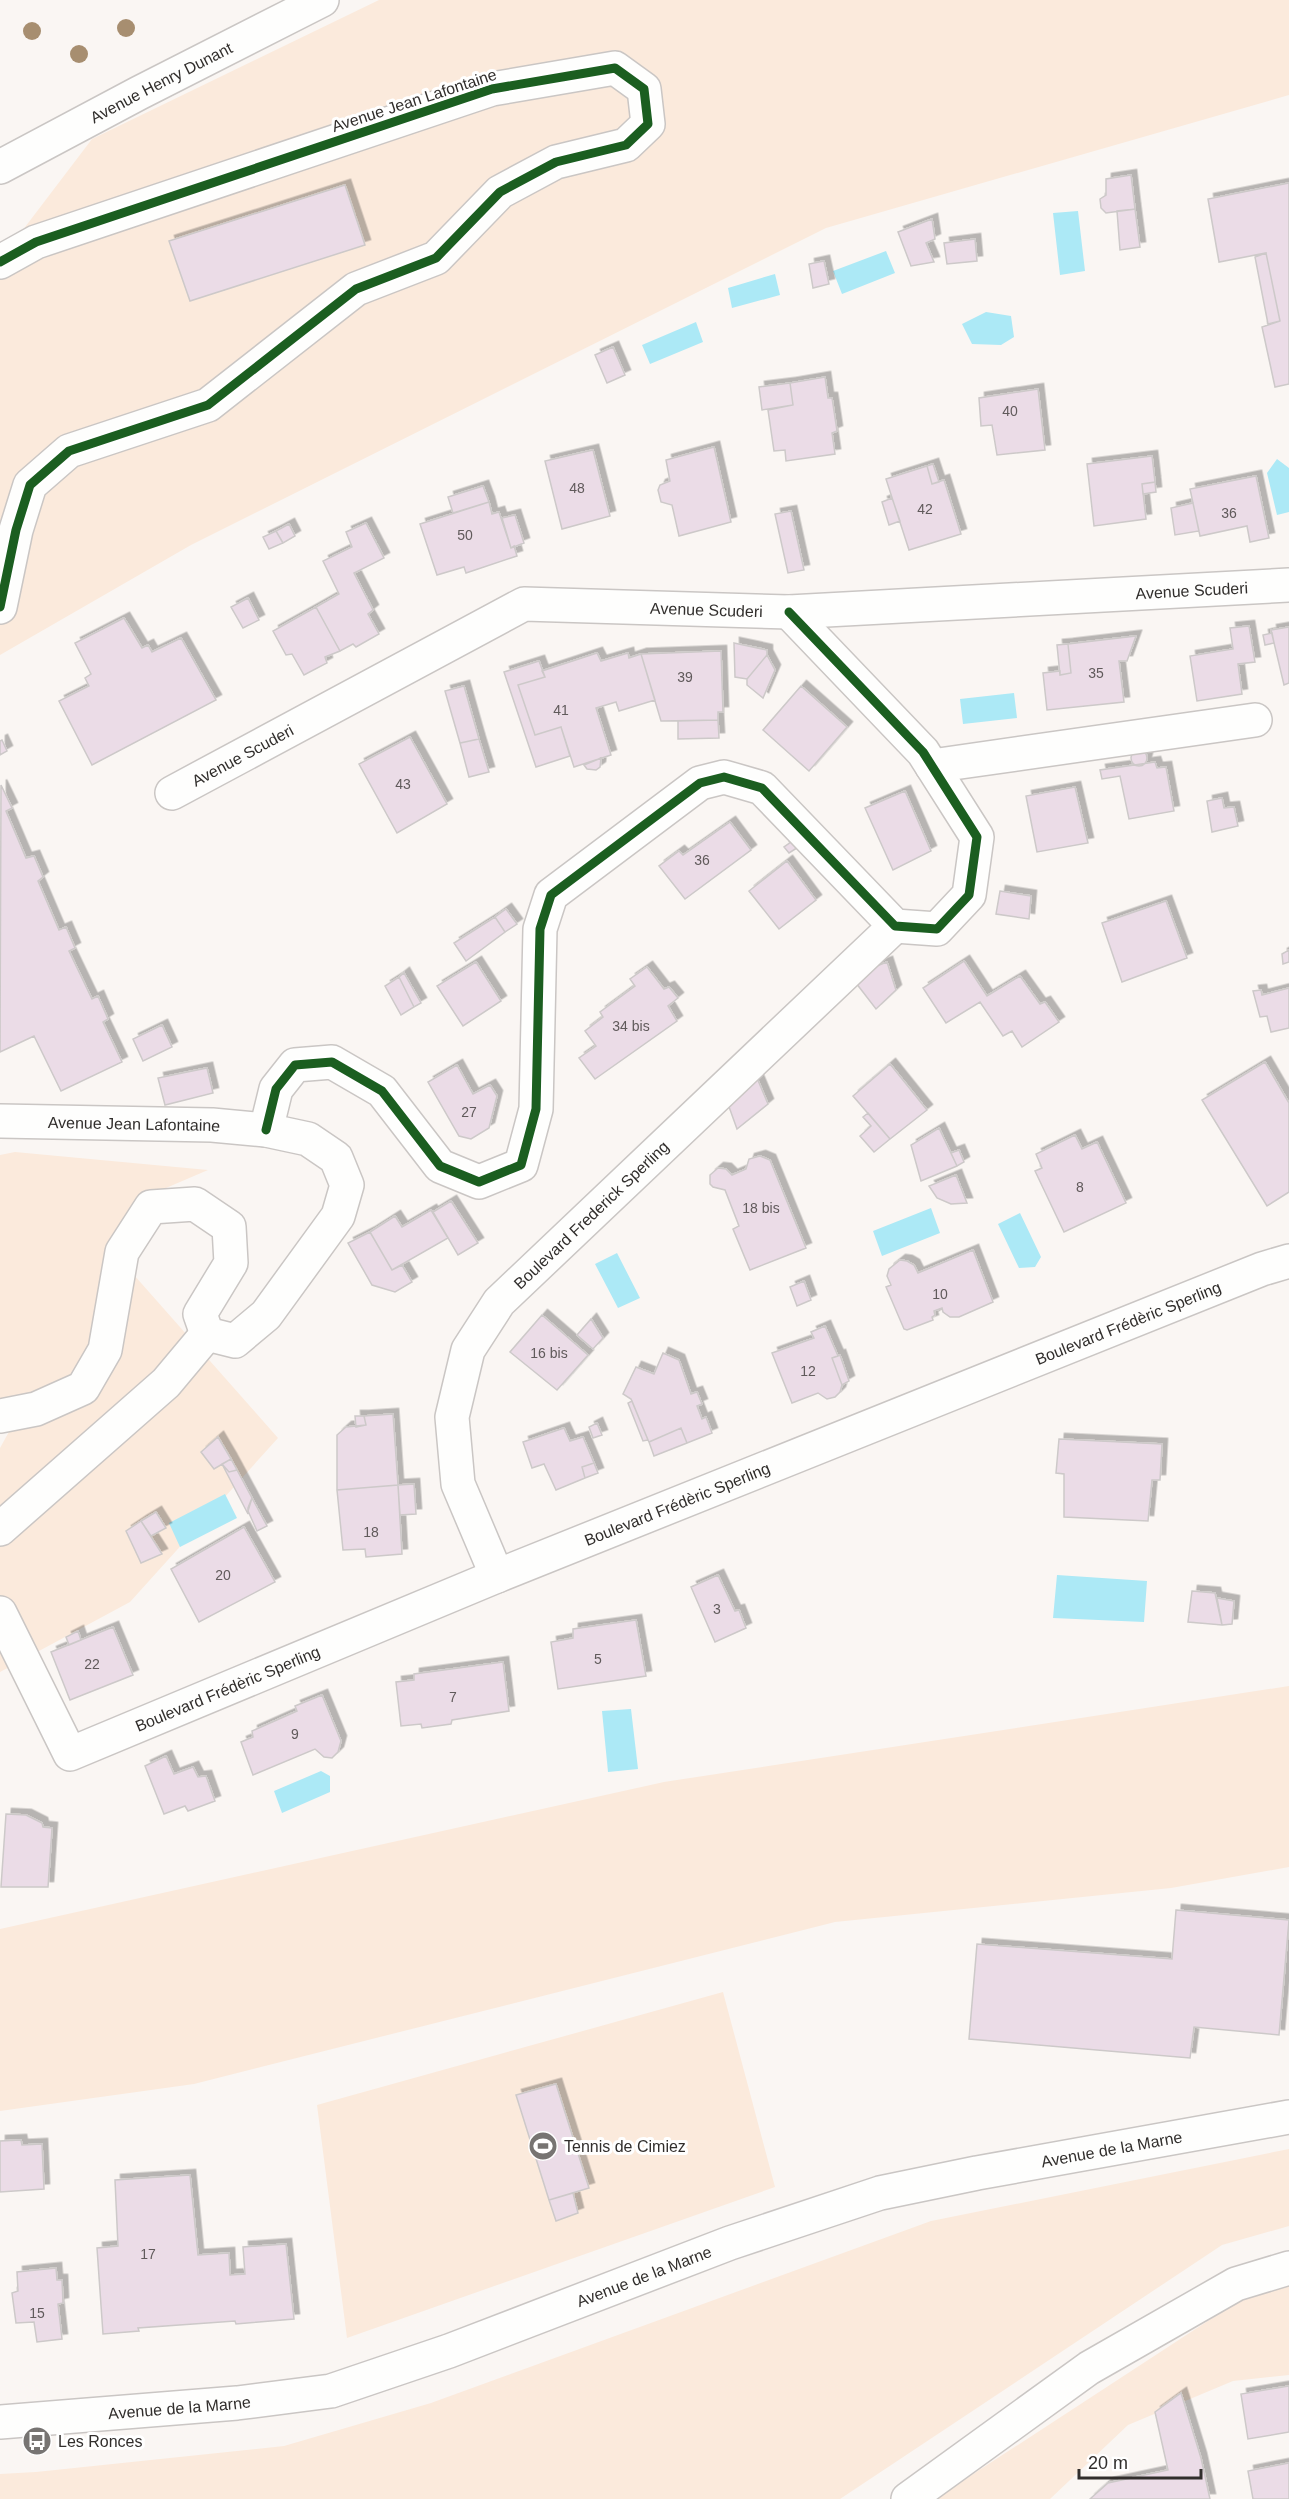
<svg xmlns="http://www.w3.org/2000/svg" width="1289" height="2499" viewBox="0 0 1289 2499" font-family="Helvetica,sans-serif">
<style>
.green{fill:#fbeadc}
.water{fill:#ace9f6}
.building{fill:#ebdce7;stroke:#cdc9c9;stroke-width:1.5;filter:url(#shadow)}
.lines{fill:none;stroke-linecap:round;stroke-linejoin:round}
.minor-casing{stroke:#cac6c4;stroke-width:36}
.minor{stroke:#fefefd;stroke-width:33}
.cycleway-casing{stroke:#fff;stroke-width:13}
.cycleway{stroke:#1b5e20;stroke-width:9}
.tree{fill:#a78e70}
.labels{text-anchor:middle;stroke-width:6;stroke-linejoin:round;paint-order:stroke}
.number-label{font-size:14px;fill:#605a5b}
.street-label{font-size:16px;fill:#312e2c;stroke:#fff}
.poi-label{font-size:16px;fill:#312e2c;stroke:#fff;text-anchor:start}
</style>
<defs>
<filter id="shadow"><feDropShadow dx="5.5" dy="-5.5" stdDeviation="0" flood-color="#0004"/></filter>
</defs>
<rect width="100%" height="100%" fill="#faf6f3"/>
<path class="green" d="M379,0h910v95l-463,133 -635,317 -191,110v-395l92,-121z
M15,1152l193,18 -56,24 -41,55 167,189 -148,164 -130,70v-224l21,-38 -21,-5v-250z
M1289,1686v181l-118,21 -336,34 -641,162 -194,27v-182l664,-147z
M723,1992l52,195 -428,151 -30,-233z
M1289,2149v77l-67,19 -382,254h-840v-25l36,-2 248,-26 147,-43 500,-182z
M1289,2285v90l-56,6 -105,44 -78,74h-115l308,-201z"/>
<path class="water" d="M1078,211l7,60 -25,4 -7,-62z
M886,251l9,22 -53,21 -9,-23z
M775,274l5,21 -48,13 -4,-20z
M986,312l25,4 3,21 -13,8 -29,-1 -10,-20z
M696,322l7,20 -53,22 -8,-19z
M1277,459l12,9v44l-12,3 -10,-42z
M1014,693l3,25 -54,6 -3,-25z
M931,1208l9,25 -58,23 -9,-25z
M1020,1213l21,44 -6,10 -16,1 -21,-44z
M617,1253l23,45 -22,10 -23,-44z
M225,1494l12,24 -57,29 -11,-24z
M1057,1575l90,6 -3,41 -91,-4z
M631,1709l7,60 -30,3 -6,-61z
M321,1771l9,5v16l-48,21 -8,-22z"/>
<path class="building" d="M1131,175l4,34 -29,4 -5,-5 -1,-9 6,-4v-16z
M1289,183v201l-14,3 -13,-60 18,-6 -14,-68 -47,9 -11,-63z
M345,185l20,60 -175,56 -21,-60z
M1135,209l5,38 -20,3 -3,-39z
M932,219l3,20 -9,4 8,19 -23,4 -13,-34z
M975,239l2,22 -30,3 -3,-21z
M1266,253l14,68 -12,3 -13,-67z
M824,261l5,23 -16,4 -4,-24z
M613,347l12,28 -18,8 -12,-28z
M825,377l3,21h4l5,33 -5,2 3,21 -49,7 -1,-11 -11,1 -6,-41 25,-5 -3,-22z
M790,383l3,22 -31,5 -3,-23z
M1038,389l7,61 -48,5 -5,-30 -11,1 -2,-28z
M714,447l17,75 -52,14 -7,-31 -11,-3 -3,-12 2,-5 10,-4 -4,-21z
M593,450l17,66 -48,13 -17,-68z
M1152,456l3,26 -13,2 4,35 -52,7 -7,-62z
M933,464l6,18 -7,2 -5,-18z
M927,466l5,18 12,-4 17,54 -52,16 -23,-71z
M1256,476l13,62 -19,4 -3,-16 -47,10 -10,-47z
M1155,482l1,10 -13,2 -1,-10z
M483,486l6,16 -36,11 -5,-16z
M892,498l8,23 -11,4 -7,-23z
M489,502l3,12 7,-2 12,36 3,-2 3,10 -51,17 -2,-6 -27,8 -17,-51z
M1193,503l6,28 -24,4 -4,-27z
M791,511l13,59 -16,3 -13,-59z
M515,515l9,28 -13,5 -9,-30z
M366,523l18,35 -30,15 19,37 -5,4 11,20 -23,13 -3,-3 -13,7 -24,-44 23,-13 -16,-33 29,-14 -6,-15z
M289,524l6,12 -12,7 -7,-12z
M276,531l7,12 -14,6 -6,-12z
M248,598l11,22 -16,8 -12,-21z
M316,607l24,44 -15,6 2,6 -23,12 -12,-21 -6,1 -13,-24z
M124,618l18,30 6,-3 4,7 29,-14 35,62 -124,65 -33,-64 30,-15 -4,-8 6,-4 -16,-31z
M1249,626l6,36 -17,2 4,30 -45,7 -7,-45 43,-7 -3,-21z
M1289,627v56l-5,2 -13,-55z
M1272,633l2,10 -9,2 -2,-10z
M1136,636l-9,25h-8l5,41 -77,8 -4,-37 17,-2v4l11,-2 -3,-29z
M734,643l33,7v5l-20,24 -12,-2z
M1068,644l3,29 -11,2 -3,-30z
M721,651l2,61h-5v8l-57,1 -20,-67z
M597,653l4,8 27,-8 1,5 12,-4 14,46 -36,11 -3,-9 -20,6 15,47 -37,12 -13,-40 -26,8 -17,-50 27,-8 -3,-6z
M767,655l8,15 -12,28 -16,-13v-6z
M539,661l6,16 -27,8 17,50 26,-8 9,29 -34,11 -32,-95z
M464,686l15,53 -19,4 -15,-52z
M801,686l46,41 -38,44 -46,-41z
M718,720l1,18 -41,1v-18z
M410,737l37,67 -50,29 -38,-69z
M479,739l10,33 -20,5 -9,-34z
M2,740l5,11 -7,4v-14z
M1131 758a8 8 0 1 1 16 0a8 8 0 1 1-16 0Z
M601,758l-1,9 -4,3 -9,-1 -3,-4z
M1155,762l2,6 9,-1 8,44 -45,8 -9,-43 -18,3 -2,-9z
M1,785l11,23 -6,3 20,47 8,-2 9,21 -5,4 21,49 7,-3 9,21 -6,3 23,48 6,-3 10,23 -5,3 19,40 -61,29 -27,-55 -34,16z
M1075,787l13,56 -51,9 -11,-56z
M905,791l26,60 -38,19 -28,-62z
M1222,798l2,10 10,-1 4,19 -26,6 -5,-31z
M730,822l21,28 -66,49 -26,-33 20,-15 4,4z
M794,840l6,6 -11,7 -5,-6z
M787,861l29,39 -37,29 -30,-38z
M1000,891l31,5 -2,23 -33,-5z
M1166,901l21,57 -65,24 -20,-59z
M506,909l11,15 -12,8 -10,-15z
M495,917l10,15 -39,29 -12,-18z
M1289,950v12l-6,2 -1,-10z
M964,961l23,35 33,-20 20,28 5,-2 14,20 -37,25 -10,-16 -9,5 -23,-34 -34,21 -23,-35z
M476,962l25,39 -38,25 -26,-40z
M887,962l9,28 -20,19 -20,-26 18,-16z
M647,967l17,22 5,-2 9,11 -10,8 9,15 -82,58 -16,-21 17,-12 -11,-15 18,-14 -3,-5 35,-26 -5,-7z
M404,973l17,30 -7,4 -15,-30z
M399,977l15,30 -13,8 -16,-29z
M1289,988v40l-18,4 -4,-16 -7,1 -7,-26 8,-1 1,5z
M162,1025l10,22 -29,14 -10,-22z
M1265,1062l24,41v89l-22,14 -65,-106z
M890,1064l37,46 -37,29 -37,-43z
M457,1065l16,29 17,-9 7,11 -8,32 -18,11 -12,-3 -31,-54z
M207,1068l6,25 -48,12 -7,-27z
M757,1078l11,26 -31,25 -9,-25z
M868,1113l22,26 -16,13 -14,-16 11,-10 -8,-9z
M939,1128l18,38 -36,15 -10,-36z
M1075,1135l7,14 15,-7 29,61 -62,29 -29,-61 7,-3 -6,-14z
M959,1150l5,12 -7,4 -6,-13z
M760,1156l10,4 36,88 -56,22 -17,-41 6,-3 -14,-36 -12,-3 -3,-3v-9l8,-7 8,1 6,6 14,-6 3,-10z
M956,1175l11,28 -16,1 -14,-6 -8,-12z
M451,1201l27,42 -20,12 -25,-43z
M431,1210l17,28 -56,32 -22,-38 25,-16 7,11z
M370,1232l22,38 10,-5 10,17 -17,10 -23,-7 -24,-42z
M973,1250l20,52 -34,15h-9l-7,-5 -1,-4 -8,3 1,4 -3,2 1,3 -26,10 -3,-1 -18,-42 5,-2 -4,-9 2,-7 11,-9 7,1 7,4 4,8z
M804,1281l7,19 -14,6 -7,-19z
M542,1315l46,40 -31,35 -47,-38z
M591,1319l12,19 -10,11 -16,-14z
M825,1326l13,30 -6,2 10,27 -2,7 -5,5 -8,2 -9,-6 -26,10 -20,-50 42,-15 -3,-6z
M663,1353l16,7 12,34 6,-2 5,12 -5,2 5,13 4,-2 6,16 -25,10 -6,-15 -32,14 -1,-2 -17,-41 -8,-5 13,-27 18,7z
M840,1355l9,26 -7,4 -10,-27z
M632,1401l16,39 -5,1 -15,-38z
M393,1414l5,71 -61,5v-55l9,-8 20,-2 -2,-9z
M355,1416h9l2,9 -10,2z
M597,1423l5,12 -9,3 -4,-11z
M564,1428l6,13 13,-4 11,26 -12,4 3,11 -29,12 -12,-26 -12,4 -9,-26z
M681,1428l6,15 -33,13 -5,-14z
M218,1437l13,22 -17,10 -13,-17z
M1059,1439l103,5 -2,36h-8l-4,41 -84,-4v-43l-8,-1z
M231,1459l6,11 -8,2 -7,-8z
M594,1463l4,10 -13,5 -3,-11z
M222,1464l7,8 8,-2 15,28 -4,10v6z
M414,1484l2,30 -16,1 -2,-30z
M398,1485l4,69 -36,3 -1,-8 -22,1 -6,-60z
M252,1498l15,28 -10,5 -9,-20z
M156,1512l10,16 -15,8 -10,-15z
M141,1521l21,33 -21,9 -15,-32z
M244,1527l31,55 -76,40 -28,-53z
M718,1575l17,36 4,-1 7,18 -31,14 -24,-55z
M1192,1591l23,2 7,32 -34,-3z
M1217,1598l17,3 -2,23 -10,1z
M636,1620l10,56 -88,13 -7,-47 22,-4v-9z
M113,1627l20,48 -63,25 -19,-48z
M78,1631l3,9 -12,5 -3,-8z
M503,1662l6,49 -57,9 -1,4 -29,4 -1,-4 -20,2 -5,-44 18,-2v-6z
M322,1695l19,46 -3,11 -6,6 -8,-1 -9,-8 -62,26 -12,-33 12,-5 -1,-6 45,-20 -2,-5z
M166,1756l8,18 19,-7 5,10 8,-1 9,25 -27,10 -3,-5 -21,8 -19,-48z
M6,1814l20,1 16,8 1,4 9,1 -4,59h-47z
M1176,1910l113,10 -10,115 -85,-8 -4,31 -221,-19 8,-95 195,15z
M556,2084l33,104 -40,12 -33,-105z
M21,2140l1,5 20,-1 2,45 -44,3v-51z
M190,2175l8,80 31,-2 1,22 15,-1 -2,-27 43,-3 8,75 -58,5 -1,-3 -97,7 1,3 -36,3 -6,-86 21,-2 -3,-66z
M573,2193l5,20 -22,8 -7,-21z
M56,2268l1,12h5l1,23 -5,1 4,35 -25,3 -3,-20 -18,1 -4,-30 6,-2 -1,-19z
M1289,2386v46l-41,7 -7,-45z
M1181,2393l20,65 9,41h-120l18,-16 60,-13 -13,-58z
M1289,2463v36h-36l-5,-28z"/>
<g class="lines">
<g class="minor-casing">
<g id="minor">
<path id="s1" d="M0,167l139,-74 183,-93"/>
<path d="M0,262l36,-20 456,-153 123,-21 29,21 4,35 -22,21 -70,17 -56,30 -64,66 -80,31 -148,116 -139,46 -39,34 -14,45 -16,77"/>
<path d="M932,766l323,-46"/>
<path id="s2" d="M172,793l352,-189 265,8 500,-27"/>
<path id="s3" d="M0,1121l212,4 54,5 42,9 28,19 11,27 -9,31 -72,99 -31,26 -28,-7 -7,-20 31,-51 -2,-36 -34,-23 -44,3 -29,45 -17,98 -22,38 -47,21 -36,7"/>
<path d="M266,1130l10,-41 19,-24 37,-3 50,29 58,75 39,16 42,-17 15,-56 4,-180 11,-34 149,-112 24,-6 38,11 133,138 42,3 32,-34 8,-58 -54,-85 -134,-140"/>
<path d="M0,1529l166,-146 41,-49"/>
<path id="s4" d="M497,1576l-39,-92 -6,-67 16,-67 31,-48 396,-376"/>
<path id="s5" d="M0,1613l70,141 427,-178 765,-307 27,-8"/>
<path id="s6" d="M0,2422l237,-19 94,-12 118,-40 281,-108 150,-50 97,-20 312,-56"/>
<path d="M908,2499l181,-131 147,-84 53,-16"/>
</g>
</g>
<use href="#minor" class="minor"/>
<g class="cycleway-casing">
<path id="cycleway" d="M0,262l36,-20 456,-153 123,-21 29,21 4,35 -22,21 -70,17 -56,30 -64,66 -80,31 -148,116 -139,46 -39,34 -14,45 -16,77
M266,1130l10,-41 19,-24 37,-3 50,29 58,75 39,16 42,-17 15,-56 4,-180 11,-34 149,-112 24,-6 38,11 133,138 42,3 32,-34 8,-58 -54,-85 -134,-140"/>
</g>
<use href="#cycleway" class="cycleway"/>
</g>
<g class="tree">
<circle cx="126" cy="28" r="9"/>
<circle cx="32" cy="31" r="9"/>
<circle cx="79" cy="54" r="9"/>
</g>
<defs>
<g id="stadium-disc" transform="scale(1.5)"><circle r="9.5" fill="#777472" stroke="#fff"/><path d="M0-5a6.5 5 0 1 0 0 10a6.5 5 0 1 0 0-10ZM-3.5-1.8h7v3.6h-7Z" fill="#fff"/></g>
<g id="bus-disc" transform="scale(1.5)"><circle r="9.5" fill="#777472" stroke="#fff"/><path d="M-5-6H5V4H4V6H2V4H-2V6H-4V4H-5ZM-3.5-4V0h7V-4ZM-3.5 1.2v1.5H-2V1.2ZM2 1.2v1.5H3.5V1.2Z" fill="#fff"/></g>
</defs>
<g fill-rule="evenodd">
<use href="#stadium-disc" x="543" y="2146"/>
<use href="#bus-disc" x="37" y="2441"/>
</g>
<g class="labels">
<g class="number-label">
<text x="1010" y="416">40</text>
<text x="577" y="493">48</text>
<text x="925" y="514">42</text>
<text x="1229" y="518">36</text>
<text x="465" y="540">50</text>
<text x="1096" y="678">35</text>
<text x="685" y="682">39</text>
<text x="561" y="715">41</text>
<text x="403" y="789">43</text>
<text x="702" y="865">36</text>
<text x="631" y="1031">34 bis</text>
<text x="469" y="1117">27</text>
<text x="1080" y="1192">8</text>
<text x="761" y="1213">18 bis</text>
<text x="940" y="1299">10</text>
<text x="549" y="1358">16 bis</text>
<text x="808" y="1376">12</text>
<text x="371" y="1537">18</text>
<text x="223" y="1580">20</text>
<text x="717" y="1614">3</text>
<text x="598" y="1664">5</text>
<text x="92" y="1669">22</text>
<text x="453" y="1702">7</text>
<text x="295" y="1739">9</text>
<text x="148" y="2259">17</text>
<text x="37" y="2318">15</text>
</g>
<g class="street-label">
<text dy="6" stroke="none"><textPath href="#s1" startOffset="182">Avenue Henry Dunant</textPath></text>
<text transform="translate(414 100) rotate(-18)" y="6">Avenue Jean Lafontaine</text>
<text dy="6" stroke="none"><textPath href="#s2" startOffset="1068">Avenue Scuderi</textPath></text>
<text dy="6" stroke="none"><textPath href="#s2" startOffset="582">Avenue Scuderi</textPath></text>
<text dy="6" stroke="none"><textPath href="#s2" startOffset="80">Avenue Scuderi</textPath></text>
<text dy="6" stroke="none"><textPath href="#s3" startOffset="134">Avenue Jean Lafontaine</textPath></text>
<text dy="6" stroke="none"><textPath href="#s4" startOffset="420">Boulevard Frederick Sperling</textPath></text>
<text dy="6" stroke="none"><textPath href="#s5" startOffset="1300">Boulevard Frédèric Sperling</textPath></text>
<text dy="6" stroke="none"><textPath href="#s5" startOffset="814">Boulevard Frédèric Sperling</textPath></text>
<text dy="6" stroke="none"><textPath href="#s5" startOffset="328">Boulevard Frédèric Sperling</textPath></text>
<text dy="6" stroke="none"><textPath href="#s6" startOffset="1152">Avenue de la Marne</textPath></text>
<text dy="6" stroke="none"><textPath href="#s6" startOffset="666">Avenue de la Marne</textPath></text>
<text dy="6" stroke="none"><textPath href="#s6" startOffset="180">Avenue de la Marne</textPath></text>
</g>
<g class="poi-label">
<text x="564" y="2152">Tennis de Cimiez</text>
<text x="58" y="2447">Les Ronces</text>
</g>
</g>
<path d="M1079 2469v9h122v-9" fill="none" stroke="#312e2c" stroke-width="3"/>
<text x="1088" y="2469" font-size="18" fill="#312e2c" stroke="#ffffff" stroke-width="4.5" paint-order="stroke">20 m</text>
</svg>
